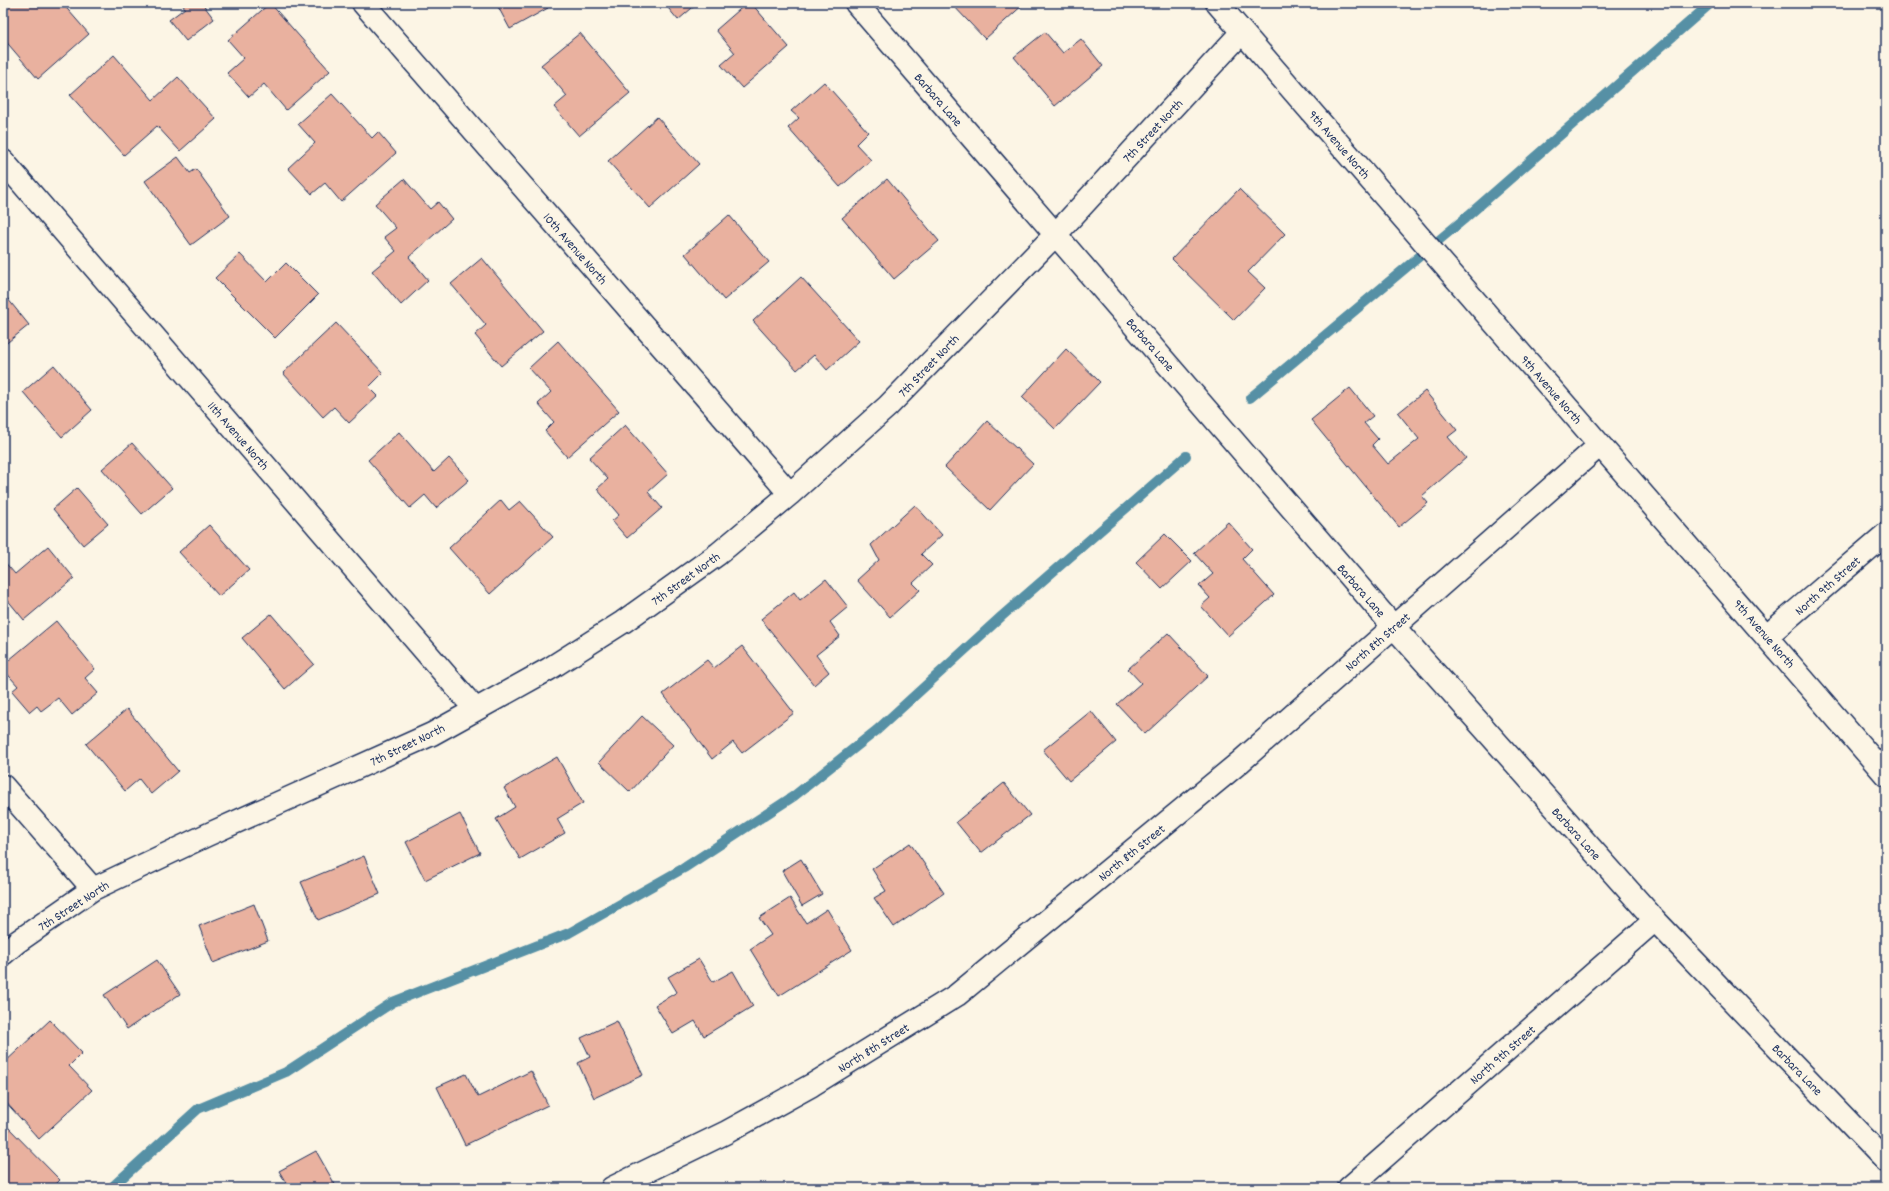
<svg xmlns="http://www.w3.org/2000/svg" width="1889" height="1191" viewBox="0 0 1889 1191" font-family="Dekko,sans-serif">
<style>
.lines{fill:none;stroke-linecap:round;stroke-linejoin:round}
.stream{stroke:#5690a5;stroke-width:10}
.building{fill:#e9b19f;stroke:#1b2f5e}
.street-casing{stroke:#1b2f5e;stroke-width:25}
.street{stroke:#fcf5e5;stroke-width:22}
.labels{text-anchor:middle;stroke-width:3.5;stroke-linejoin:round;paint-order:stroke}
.street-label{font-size:13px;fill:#1b2f5e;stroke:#fcf5e5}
</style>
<rect width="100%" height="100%" fill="#fcf5e5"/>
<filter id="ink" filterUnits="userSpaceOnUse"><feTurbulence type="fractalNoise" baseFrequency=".025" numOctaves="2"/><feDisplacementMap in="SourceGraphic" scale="8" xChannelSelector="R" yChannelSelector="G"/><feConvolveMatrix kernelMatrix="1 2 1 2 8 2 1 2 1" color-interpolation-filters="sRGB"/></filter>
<g filter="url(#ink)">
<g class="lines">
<path class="stream" d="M1250,398l213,-178 248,-217
M111,1188l87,-79 88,-37 107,-70 176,-69 115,-65 110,-72 83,-66 125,-114 184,-160"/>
</g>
<path class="building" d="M3,3h59l27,31 -51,45 -35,-41z
M181,3h21l12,16 -28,22 -17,-21 16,-12z
M270,3l60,68 -44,39 -22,-26 -15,13 -22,-24 17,-15 -16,-18z
M496,3h49l3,5 -38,21z
M664,3h34l-20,17z
M747,3h4l38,44 -47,41 -21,-23 14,-12 -19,-23z
M951,3h74l-40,36z
M1045,32l18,21 18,-14 22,27 -48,40 -41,-49z
M580,33l50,60 -51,43 -25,-29 13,-11 -26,-31z
M114,55l39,45 25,-23 38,42 -36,32 -23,-25 -33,29 -54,-60z
M824,82l44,50 -12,12 15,16 -31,27 -52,-59 11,-10 -8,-7z
M332,94l40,44 6,-6 18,21 -55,49 -16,-19 -13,11 -24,-26 27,-25 -17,-19z
M657,117l42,47 -49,44 -42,-47z
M178,157l12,16 6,-4 34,47 -39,29 -46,-64z
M404,179l26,30 8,-7 14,17 -43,38 19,23 -27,25 -29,-34 24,-20 -12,-14 12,-9 -21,-24z
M887,179l52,62 -45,38 -52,-61z
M1239,189l46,45 -37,38 17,16 -31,32 -62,-61z
M729,215l40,47 -45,38 -39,-46z
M240,254l27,28 19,-19 32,32 -43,43 -60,-60z
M482,258l61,73 -42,35 -26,-31 11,-10 -35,-41z
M801,277l58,64 -32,29 -13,-15 -17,15 -44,-49z
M3,293l26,32 -26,21z
M336,323l47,50 -14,14 9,9 -29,27 -15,-16 -11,10 -40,-44z
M558,341l61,70 -52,46 -22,-26 9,-9 -16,-18 13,-12 -22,-24z
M1066,349l34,33 -45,47 -33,-32z
M54,365l38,45 -30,27 -39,-45z
M1350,388l23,28 -9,7 14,16 -6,6 16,19 31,-25 -21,-26 27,-22 32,39 -9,7 18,21 -44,38 6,7 -29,24 -88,-107z
M987,421l46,43 -43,46 -45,-43z
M625,425l43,49 -20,18 14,16 -35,30 -15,-17 7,-6 -22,-26 11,-10 -19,-21z
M399,432l35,40 15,-14 20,22 -33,28 -11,-13 -15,13 -42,-48z
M132,443l40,45 -30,26 -40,-45z
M77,488l31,36 -25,21 -30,-36z
M501,500l8,10 11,-9 33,36 -63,57 -41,-46z
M915,505l27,30 -21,19 11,11 -19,18 7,7 -30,27 -33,-37 22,-20 -8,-15z
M1228,522l24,27 -10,10 32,36 -46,41 -27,-30 9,-8 -11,-12 14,-12 -19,-21z
M209,525l40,45 -30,26 -40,-44z
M1165,534l27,27 -30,28 -26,-27z
M48,546l26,32 -50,42 -18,-22 -3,3v-41l12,14z
M826,579l22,28 -18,15 10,14 -24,19 13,17 -15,13 -53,-66 33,-27 6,8z
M271,614l43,50 -29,25 -43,-51z
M56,621l39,48 -10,9 13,15 -26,22 -14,-17 -17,13 -4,-5 -7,6 -18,-21 6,-5 -15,-17v-4z
M1168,633l40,43 -63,58 -28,-30 24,-21 -13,-14z
M742,646l52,67 -52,40 -9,-11 -21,17 -49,-65 44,-34 7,8z
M127,709l51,62 -27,23 -12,-15 -14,12 -39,-47z
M1091,711l25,31 -47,39 -26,-31z
M642,716l31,29 -43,47 -31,-30z
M557,757l26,46 -26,16 8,14 -45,26 -24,-40 19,-12 -11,-19z
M1004,783l26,32 -49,38 -25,-31z
M460,814l20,39 -55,27 -19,-38z
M910,843l34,50 -50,34 -20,-29 12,-7 -14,-22z
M364,856l16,38 -62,26 -17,-38z
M801,859l21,35 -20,12 -20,-35z
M790,898l16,25 21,-14 25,41 -73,46 -29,-47 21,-14 -12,-17z
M254,904l14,37 -55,22 -14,-37z
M699,959l14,23 20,-11 20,35 -49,30 -9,-15 -22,13 -18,-29 22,-13 -9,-15z
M157,960l23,34 -53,35 -23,-34z
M50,1020l32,33 -13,13 23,24 -53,49 -36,-40v-35z
M617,1021l26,54 -49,23 -16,-35 12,-6 -9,-19z
M531,1071l17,34 -83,40 -28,-58 29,-13 12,23z
M3,1122l57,58 -8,8h-49z
M316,1151l21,37h-48l-10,-17z"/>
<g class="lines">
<g class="street-casing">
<path id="street" d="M363,3l427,491
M856,3l537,623 262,294 231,241
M1217,3l669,772
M3,161l472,548
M1767,636l119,-102
M3,786l90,103
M3,954l14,-12 76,-53 114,-54 225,-101 117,-65 74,-47 95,-68 72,-60 98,-88 168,-172 186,-202
M612,1188l115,-56 85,-47 145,-90 283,-233 360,-317
M1349,1188l306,-268"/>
</g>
<use href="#street" class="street"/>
</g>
</g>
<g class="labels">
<g class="street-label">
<text transform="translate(939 99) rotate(49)" y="5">Barbara Lane</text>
<text transform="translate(1152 130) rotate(-47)" y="5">7th Street North</text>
<text transform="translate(1340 144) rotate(49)" y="5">9th Avenue North</text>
<text transform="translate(576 248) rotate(49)" y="5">10th Avenue North</text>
<text transform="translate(1151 344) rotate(49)" y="5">Barbara Lane</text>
<text transform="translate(928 365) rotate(-46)" y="5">7th Street North</text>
<text transform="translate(1552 389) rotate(49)" y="5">9th Avenue North</text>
<text transform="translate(239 435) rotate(49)" y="5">11th Avenue North</text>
<text transform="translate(685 578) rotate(-36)" y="5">7th Street North</text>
<text transform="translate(1827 585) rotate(-41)" y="5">North 9th Street</text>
<text transform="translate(1362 590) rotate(49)" y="5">Barbara Lane</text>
<text transform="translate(1765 633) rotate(49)" y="5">9th Avenue North</text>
<text transform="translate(1377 641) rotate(-41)" y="5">North 8th Street</text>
<text transform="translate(407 744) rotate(-26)" y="5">7th Street North</text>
<text transform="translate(1577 833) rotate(48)" y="5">Barbara Lane</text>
<text transform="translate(1131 852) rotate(-39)" y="5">North 8th Street</text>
<text transform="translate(73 905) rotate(-33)" y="5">7th Street North</text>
<text transform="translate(873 1047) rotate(-32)" y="5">North 8th Street</text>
<text transform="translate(1502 1054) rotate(-41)" y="5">North 9th Street</text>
<text transform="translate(1798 1069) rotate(46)" y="5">Barbara Lane</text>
</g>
</g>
<rect width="1889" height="1191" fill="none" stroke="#fcf5e5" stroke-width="16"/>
<rect x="8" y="8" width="1873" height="1175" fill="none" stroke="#1b2f5e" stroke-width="1.5" filter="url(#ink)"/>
</svg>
